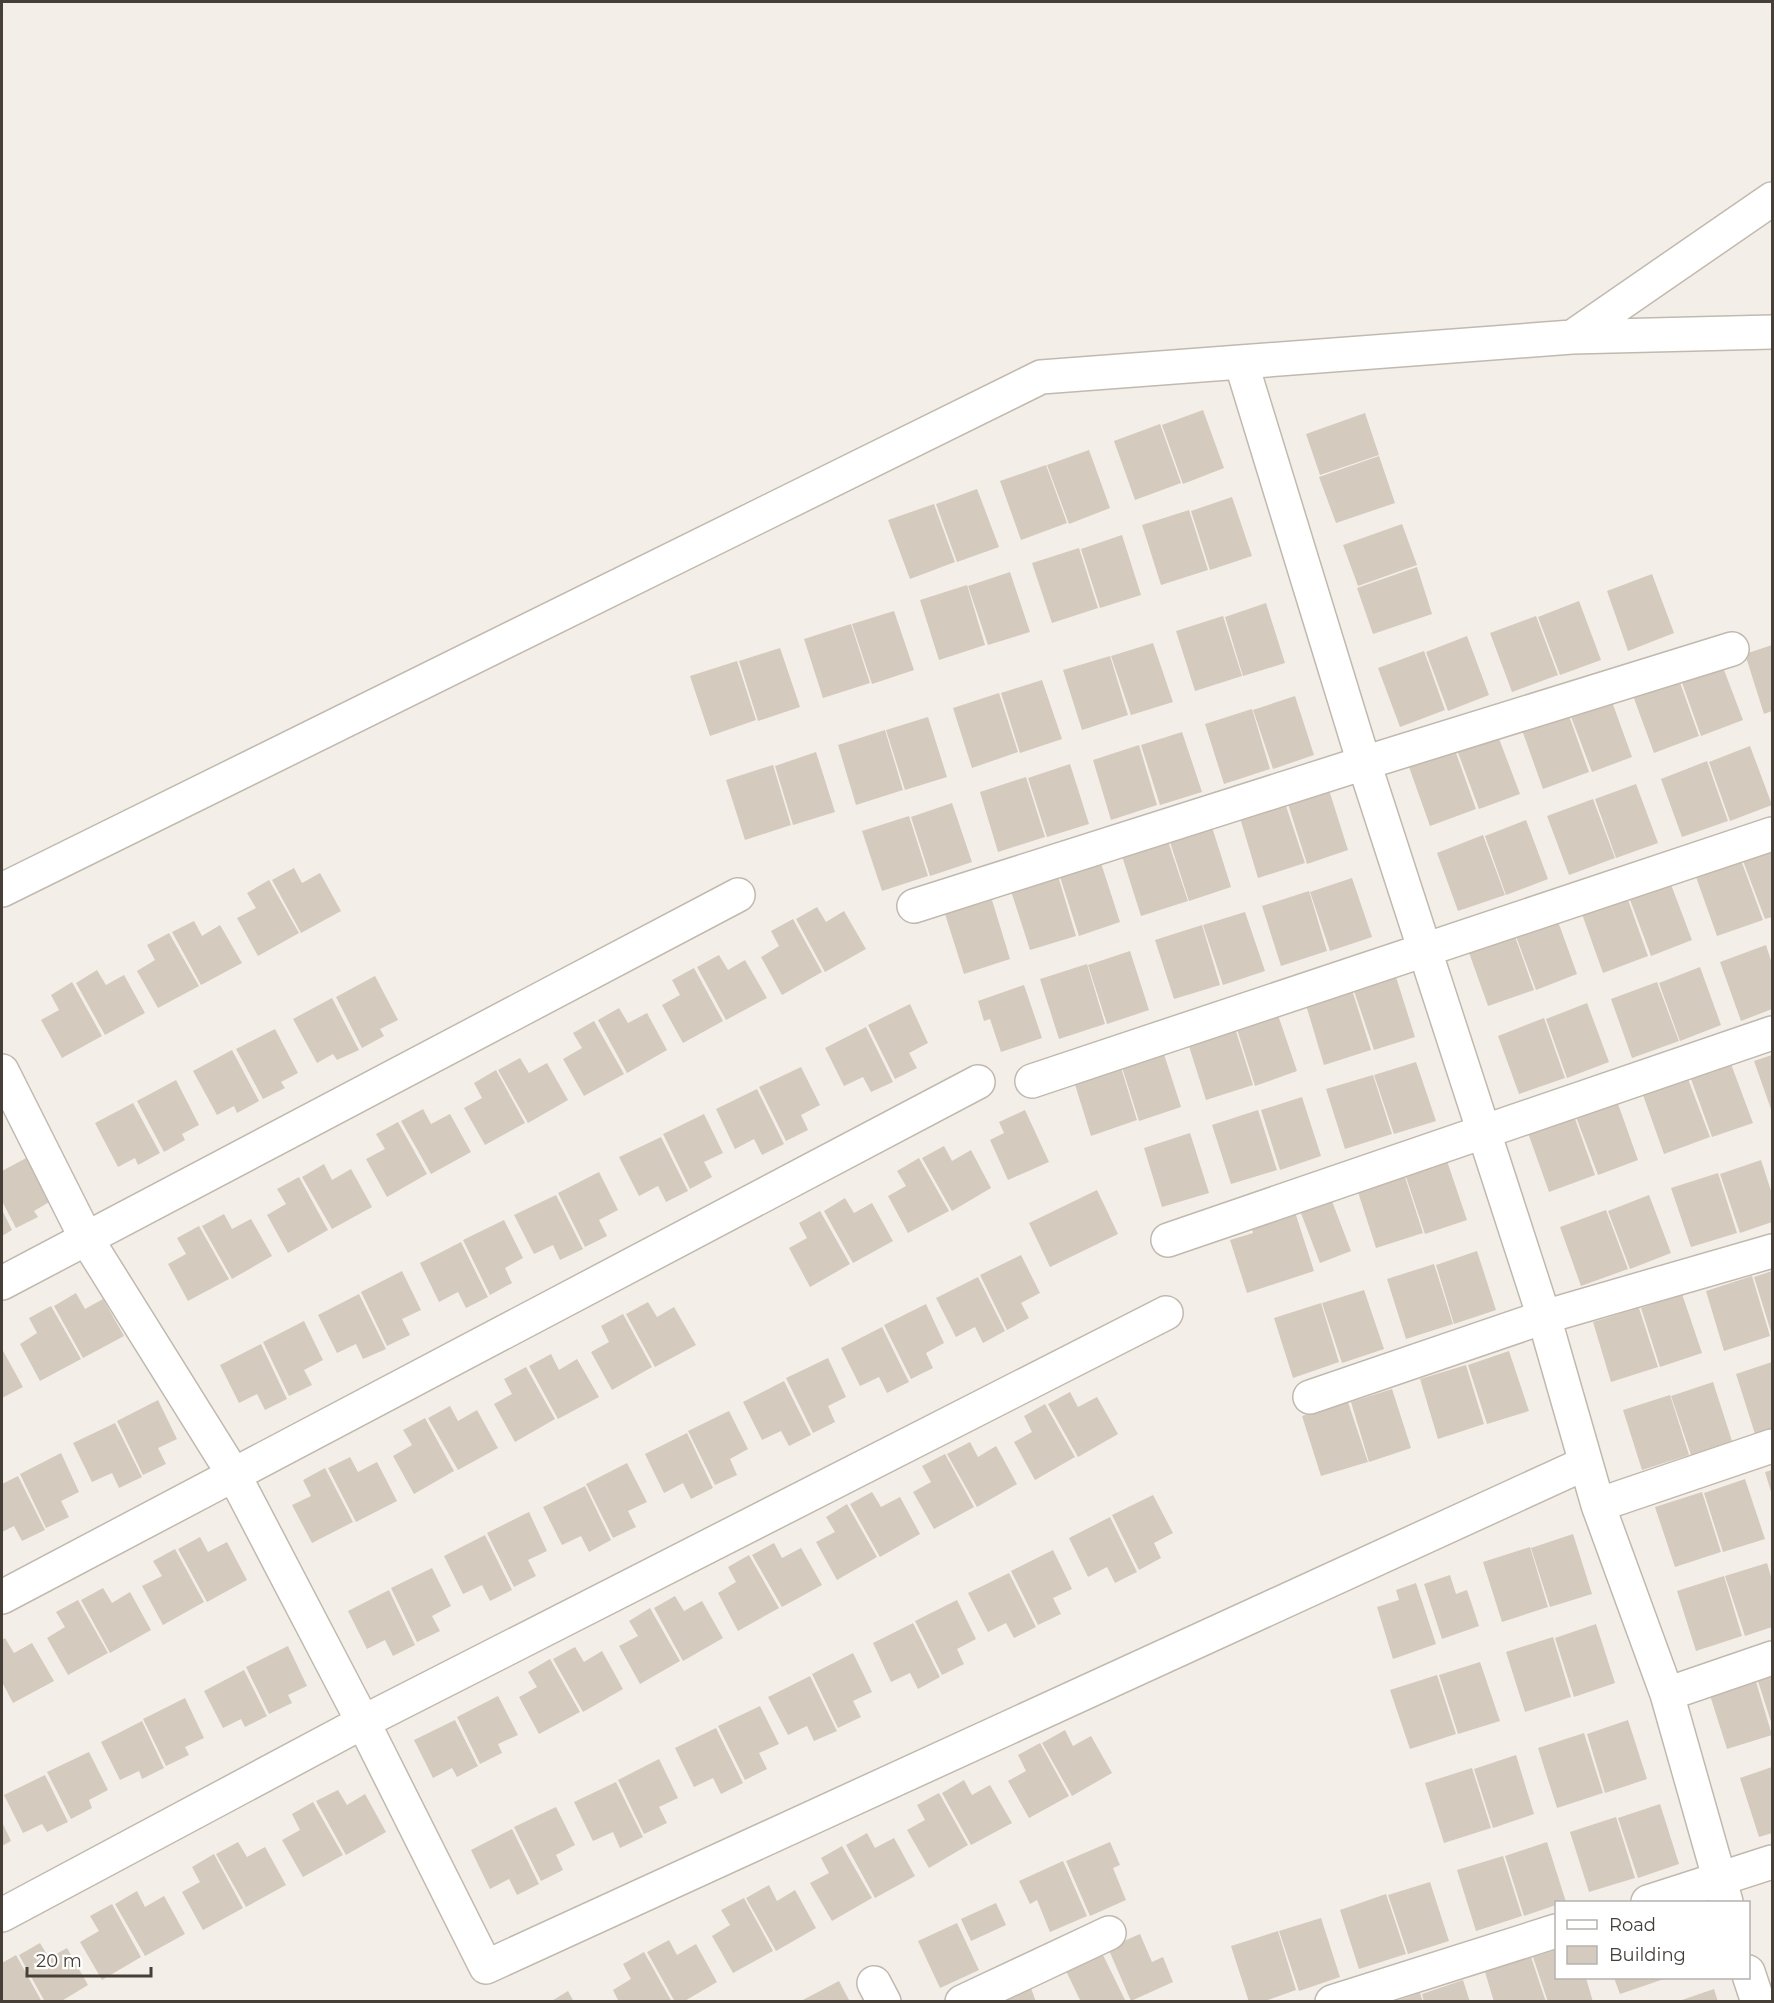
<svg xmlns="http://www.w3.org/2000/svg" width="1774" height="2003" viewBox="0 0 1774 2003" font-family="Montserrat,sans-serif">
<style>
.building{fill:#d4cabe}
.lines{fill:none;stroke-linecap:round;stroke-linejoin:round}
.minor-casing{stroke:#c1b9ae;stroke-width:36}
.minor{stroke:#fff;stroke-width:33}
</style>
<rect width="100%" height="100%" fill="#f3efe8"/>
<path class="building" d="M1203,410l21,58 -41,16 -21,-59z
M1365,413l14,42 -59,20 -14,-41z
M1160,424l21,59 -46,17 -21,-59z
M1089,450l21,58 -41,16 -22,-59z
M1379,456l16,47 -59,20 -17,-46z
M1046,465l21,58 -46,17 -21,-59z
M977,489l22,58 -42,15 -21,-58z
M1232,497l20,59 -42,14 -19,-59z
M934,504l21,58 -45,17 -22,-59z
M1189,510l19,60 -47,15 -19,-60z
M1402,524l15,41 -59,21 -15,-41z
M1122,535l19,60 -41,13 -19,-59z
M1079,548l19,60 -46,15 -20,-60z
M1417,567l15,47 -59,20 -16,-46z
M1010,572l20,60 -42,13 -20,-59z
M1652,574l22,59 -46,18 -21,-60z
M967,585l18,60 -46,15 -19,-60z
M1579,601l22,59 -41,15 -22,-58z
M1266,603l19,60 -42,13 -18,-59z
M894,611l20,59 -42,14 -20,-60z
M1223,616l19,60 -47,15 -19,-60z
M1536,616l22,59 -46,17 -22,-59z
M851,624l19,59 -47,15 -19,-59z
M1467,636l22,59 -41,16 -22,-59z
M1153,643l20,59 -42,13 -20,-59z
M1772,645v66l-8,3 -19,-60z
M780,648l20,59 -42,14 -19,-60z
M1424,651l21,59 -45,17 -22,-59z
M1110,656l18,59 -46,15 -19,-60z
M737,661l19,59 -46,16 -20,-60z
M1721,662l22,58 -42,16 -21,-59z
M1678,677l21,59 -45,17 -22,-60z
M1042,680l20,59 -42,14 -19,-60z
M999,693l19,59 -46,16 -19,-60z
M1295,696l19,59 -41,14 -20,-59z
M1611,699l21,58 -40,15 -22,-58z
M1252,709l18,60 -46,15 -19,-60z
M1568,713l21,59 -46,17 -21,-59z
M928,717l19,60 -42,13 -19,-60z
M885,730l18,60 -47,15 -18,-60z
M1182,732l20,60 -42,13 -19,-60z
M1498,736l22,58 -41,15 -22,-59z
M1139,745l18,60 -46,15 -18,-60z
M1750,746l22,59 -42,16 -21,-59z
M1455,750l21,59 -46,17 -21,-59z
M816,752l19,60 -42,13 -18,-59z
M1707,761l21,60 -46,16 -21,-58z
M1070,764l19,60 -42,13 -19,-59z
M773,765l18,60 -46,15 -19,-60z
M1026,777l19,60 -47,15 -18,-60z
M1636,784l22,59 -42,15 -21,-59z
M1329,790l19,60 -41,14 -19,-60z
M1593,799l22,59 -46,17 -22,-59z
M952,803l20,59 -42,14 -19,-59z
M1285,803l20,60 -47,15 -18,-60z
M909,816l19,60 -46,15 -20,-60z
M1526,820l22,59 -42,16 -21,-59z
M1212,827l19,60 -42,14 -19,-59z
M1483,835l22,60 -47,16 -21,-58z
M1168,841l20,60 -47,15 -19,-60z
M1772,850v67l-7,2 -22,-58z
M1741,860l22,60 -46,16 -21,-59z
M1101,863l19,59 -41,14 -19,-59z
M294,868l8,15 18,-10 21,38 -40,22 -29,-53z
M1058,876l18,60 -46,14 -19,-59z
M1352,878l20,59 -42,14 -20,-59z
M269,880l30,53 -41,23 -21,-38 19,-10 -9,-15z
M1670,882l22,58 -41,16 -22,-59z
M1309,891l18,60 -46,15 -19,-60z
M1627,897l21,59 -45,17 -21,-59z
M992,900l18,59 -46,15 -19,-60z
M817,907l9,15 18,-11 22,38 -41,23 -29,-53z
M1245,912l20,59 -42,14 -20,-60z
M1556,916l21,58 -41,16 -22,-59z
M793,919l29,53 -40,23 -21,-38 18,-11 -8,-15z
M194,921l8,15 18,-11 22,38 -41,22 -29,-53z
M1202,925l18,60 -46,14 -19,-59z
M1513,931l21,59 -46,16 -21,-59z
M169,933l30,53 -41,22 -21,-37 18,-11 -8,-15z
M1766,945l6,19v45l-31,12 -21,-59z
M1130,951l19,59 -42,14 -19,-59z
M719,955l9,15 17,-10 22,38 -41,22 -29,-53z
M1087,964l18,60 -46,15 -19,-60z
M1700,967l21,58 -41,16 -21,-58z
M694,968l29,53 -40,22 -21,-38 18,-10 -8,-15z
M97,970l9,15 18,-10 21,38 -40,22 -29,-52z
M375,976l23,44 -18,9 4,7 -22,12 -26,-51z
M1396,977l19,60 -41,13 -20,-59z
M72,982l30,54 -40,22 -21,-38 18,-10 -8,-15z
M1657,982l22,59 -47,17 -21,-59z
M1024,985l18,53 -41,14 -11,-33 -6,2 -6,-20z
M1352,990l19,60 -47,15 -18,-60z
M332,998l27,52 -22,10 -4,-6 -16,9 -24,-44z
M1587,1003l22,59 -42,16 -21,-59z
M910,1004l18,39 -19,10 8,15 -22,11 -27,-54z
M619,1008l9,15 19,-10 20,37 -40,23 -29,-53z
M1277,1012l20,59 -42,15 -19,-60z
M1544,1018l21,60 -46,16 -21,-58z
M594,1021l30,53 -40,22 -21,-37 19,-11 -9,-15z
M1234,1025l19,60 -47,15 -19,-60z
M866,1027l27,55 -22,10 -8,-15 -19,9 -19,-38z
M275,1029l23,44 -17,9 4,6 -22,11 -27,-50z
M1162,1048l19,59 -42,14 -19,-60z
M232,1050l27,51 -22,12 -3,-7 -17,9 -24,-44z
M1772,1055v57l-18,-51z
M520,1058l9,15 18,-10 21,37 -40,23 -30,-53z
M1119,1061l18,59 -46,16 -19,-61z
M1416,1062l20,59 -42,13 -20,-59z
M1731,1064l22,59 -41,14 -21,-58z
M801,1067l19,38 -19,10 7,15 -22,11 -27,-54z
M496,1070l29,53 -40,22 -21,-37 18,-10 -8,-15z
M1373,1075l19,59 -47,15 -19,-60z
M1688,1079l22,58 -46,17 -21,-59z
M176,1080l23,45 -17,9 3,6 -21,12 -27,-51z
M757,1089l27,55 -22,11 -8,-16 -19,10 -19,-40z
M1302,1097l19,59 -41,14 -19,-60z
M1617,1101l21,59 -40,15 -22,-58z
M133,1103l27,50 -22,12 -3,-7 -17,9 -23,-44z
M423,1109l8,15 19,-10 21,38 -40,22 -30,-53z
M1025,1110l24,52 -41,18 -18,-40 14,-7 -5,-11z
M1258,1110l19,60 -46,14 -19,-59z
M704,1114l19,39 -19,9 8,15 -22,12 -27,-55z
M1574,1116l21,59 -46,17 -21,-59z
M398,1122l29,52 -40,23 -21,-38 19,-10 -9,-15z
M1190,1133l19,60 -47,14 -18,-59z
M661,1137l27,54 -22,11 -8,-16 -19,10 -20,-39z
M944,1146l8,15 19,-11 20,38 -39,23 -30,-53z
M28,1157l23,44 -17,10 4,6 -22,11 -14,-27v-30z
M919,1158l30,53 -41,22 -20,-37 18,-10 -9,-15z
M1761,1160l11,34v28l-32,11 -20,-59z
M1447,1161l20,59 -42,14 -20,-60z
M324,1164l8,16 19,-11 21,38 -40,22 -30,-52z
M599,1172l19,38 -19,10 8,16 -22,11 -27,-54z
M1718,1173l19,60 -46,14 -20,-59z
M1404,1174l19,59 -47,15 -19,-59z
M299,1177l29,53 -40,23 -21,-38 19,-11 -9,-15z
M1097,1190l21,44 -68,33 -21,-44z
M556,1195l27,54 -23,11 -7,-15 -19,9 -20,-39z
M1649,1195l22,58 -41,16 -22,-58z
M1330,1196l21,55 -31,12 -21,-55z
M845,1198l9,15 18,-10 21,38 -40,22 -29,-52z
M1294,1209l20,62 -67,22 -17,-53 23,-7 -2,-9z
M2,1210l10,20 -10,6z
M1606,1210l22,59 -47,17 -21,-59z
M820,1211l30,53 -40,23 -21,-39 18,-10 -8,-15z
M224,1214l8,15 19,-10 21,37 -40,23 -30,-53z
M504,1220l19,38 -18,10 7,15 -22,12 -27,-55z
M199,1226l30,53 -41,22 -20,-37 18,-10 -9,-16z
M461,1242l27,55 -22,11 -8,-16 -19,10 -19,-39z
M1477,1251l19,59 -42,14 -18,-59z
M1021,1255l19,38 -19,10 8,15 -22,12 -27,-55z
M1434,1264l19,60 -47,15 -19,-60z
M402,1271l19,39 -19,9 8,16 -23,11 -26,-54z
M1772,1271v64l-18,-58z
M1752,1276l18,60 -46,15 -18,-60z
M978,1277l27,54 -22,12 -8,-16 -19,10 -20,-39z
M1364,1290l20,59 -42,14 -20,-60z
M76,1293l9,16 18,-10 21,37 -41,22 -29,-52z
M359,1294l27,55 -23,10 -7,-15 -19,9 -19,-38z
M1682,1294l20,59 -42,14 -19,-59z
M648,1302l9,15 17,-10 22,38 -41,22 -29,-53z
M1321,1303l18,59 -46,16 -19,-60z
M926,1304l18,39 -18,10 7,15 -22,11 -27,-54z
M51,1306l30,53 -41,22 -20,-37 17,-11 -8,-15z
M1639,1308l19,59 -47,15 -18,-60z
M623,1314l29,53 -40,23 -21,-38 18,-10 -8,-16z
M304,1321l19,39 -19,10 8,15 -23,11 -26,-54z
M882,1327l27,55 -22,11 -8,-16 -19,9 -19,-38z
M261,1344l26,55 -22,11 -8,-16 -18,9 -19,-38z
M2,1349l21,38 -21,11z
M1509,1351l20,60 -42,13 -19,-59z
M551,1354l8,16 18,-11 22,38 -41,22 -29,-53z
M828,1358l18,39 -18,9 7,16 -22,11 -27,-55z
M1772,1362v66l-17,6 -19,-60z
M1466,1365l18,59 -46,15 -18,-60z
M526,1367l29,52 -40,23 -21,-38 18,-10 -8,-15z
M784,1381l27,54 -22,11 -8,-15 -19,9 -19,-38z
M1713,1382l19,59 -41,14 -20,-59z
M1392,1389l19,59 -42,14 -18,-60z
M1070,1392l8,15 19,-10 21,37 -40,23 -30,-53z
M1670,1395l19,60 -47,15 -19,-60z
M158,1400l19,39 -19,9 8,16 -23,11 -26,-54z
M1348,1402l20,60 -47,14 -19,-60z
M1045,1404l30,53 -40,23 -21,-38 18,-10 -8,-16z
M450,1406l8,15 19,-11 21,38 -40,22 -30,-52z
M729,1411l19,38 -18,10 7,16 -22,10 -27,-54z
M425,1418l29,53 -40,23 -21,-38 19,-11 -9,-15z
M115,1423l27,54 -23,11 -7,-15 -20,9 -19,-39z
M687,1433l26,55 -22,11 -8,-16 -19,10 -19,-39z
M970,1442l8,15 18,-11 21,38 -40,23 -30,-53z
M61,1453l18,39 -18,9 8,16 -23,11 -26,-54z
M945,1454l29,53 -40,22 -21,-37 18,-10 -9,-16z
M350,1457l8,15 19,-10 20,39 -41,21 -28,-54z
M627,1463l20,39 -19,9 8,16 -23,11 -27,-54z
M325,1468l28,54 -41,21 -20,-38 19,-9 -8,-16z
M1772,1470v25l-7,-23z
M18,1476l27,54 -23,11 -8,-15 -12,6v-48z
M1745,1479l20,60 -42,13 -19,-59z
M585,1486l26,54 -22,12 -8,-16 -19,9 -19,-38z
M872,1492l9,15 19,-10 20,37 -40,23 -30,-53z
M1702,1492l19,60 -46,15 -20,-60z
M1153,1495l20,38 -19,10 7,15 -22,12 -27,-55z
M847,1504l30,53 -40,23 -21,-38 19,-10 -9,-15z
M529,1512l18,39 -19,9 8,16 -22,11 -27,-54z
M1110,1517l27,55 -22,11 -8,-16 -19,10 -19,-39z
M1573,1534l19,60 -42,13 -19,-59z
M485,1535l27,55 -22,11 -8,-16 -19,9 -19,-38z
M200,1537l8,15 19,-10 20,38 -40,22 -29,-53z
M774,1543l8,15 19,-10 21,37 -40,22 -30,-52z
M1530,1547l18,60 -46,15 -19,-60z
M175,1549l29,53 -41,23 -21,-39 20,-10 -9,-15z
M1053,1550l19,39 -19,9 8,16 -23,11 -27,-54z
M749,1555l30,53 -41,23 -20,-38 18,-11 -8,-15z
M1767,1563l5,17v47l-27,9 -20,-60z
M432,1568l19,38 -19,10 8,15 -23,11 -26,-54z
M1009,1573l27,54 -22,11 -8,-15 -18,9 -20,-39z
M1450,1575l6,19 11,-4 12,36 -37,13 -18,-55z
M1724,1576l18,60 -46,15 -19,-60z
M1416,1583l20,61 -43,15 -16,-52 22,-7 -3,-10z
M103,1588l9,15 18,-11 21,38 -41,23 -29,-53z
M389,1590l26,55 -22,11 -8,-16 -18,9 -19,-38z
M675,1596l9,15 18,-10 21,37 -40,23 -29,-53z
M78,1600l30,53 -40,22 -21,-37 18,-11 -9,-15z
M957,1600l19,39 -19,10 7,15 -22,11 -27,-54z
M650,1608l30,53 -40,23 -21,-38 19,-10 -9,-15z
M913,1623l27,54 -22,12 -8,-16 -19,9 -18,-39z
M1596,1624l19,59 -41,14 -19,-59z
M1553,1637l18,60 -46,15 -19,-60z
M5,1638l9,15 18,-10 22,38 -41,22 -11,-21v-42z
M288,1646l19,40 -19,9 4,8 -23,11 -23,-47z
M575,1647l9,15 18,-11 21,38 -40,23 -30,-53z
M853,1653l19,39 -19,9 8,16 -23,11 -26,-54z
M550,1659l30,53 -41,22 -20,-37 18,-10 -9,-15z
M1480,1662l20,59 -42,13 -19,-59z
M244,1670l23,46 -22,11 -4,-8 -18,9 -19,-37z
M1772,1670v55l-16,-50z
M1437,1675l19,59 -46,15 -20,-59z
M1754,1675l18,60 -45,14 -19,-60z
M810,1676l27,55 -23,10 -7,-15 -19,9 -20,-38z
M498,1696l20,39 -20,9 4,9 -22,11 -23,-47z
M185,1698l19,40 -19,9 4,8 -23,11 -23,-47z
M760,1706l19,38 -20,9 8,16 -22,11 -27,-54z
M455,1720l23,46 -21,11 -5,-9 -19,10 -19,-38z
M1628,1720l19,59 -42,14 -18,-59z
M142,1721l22,47 -22,11 -3,-8 -19,9 -19,-38z
M716,1728l27,55 -22,11 -8,-16 -19,9 -19,-39z
M1065,1730l8,16 18,-10 21,37 -40,23 -30,-53z
M1584,1733l19,60 -46,15 -19,-60z
M1040,1743l29,53 -40,22 -21,-37 18,-10 -8,-16z
M89,1752l19,38 -19,10 3,8 -21,11 -24,-47z
M1516,1755l18,59 -41,14 -19,-59z
M659,1759l19,39 -19,9 8,16 -23,11 -26,-54z
M1772,1767v66l-13,4 -19,-59z
M1472,1768l19,60 -47,15 -19,-60z
M45,1775l23,47 -21,10 -5,-8 -19,9 -19,-38z
M964,1780l8,15 18,-10 22,38 -41,22 -29,-52z
M616,1782l27,55 -23,11 -7,-16 -20,9 -19,-39z
M338,1790l9,15 18,-11 21,38 -40,23 -30,-54z
M939,1793l29,52 -39,23 -22,-38 18,-10 -8,-15z
M313,1802l30,53 -40,22 -21,-37 18,-10 -8,-16z
M1660,1804l19,60 -41,14 -20,-60z
M556,1807l19,38 -19,10 7,15 -22,11 -27,-54z
M1616,1817l19,61 -46,14 -19,-60z
M2,1822l9,19 -9,5z
M512,1829l27,55 -22,11 -8,-16 -19,10 -19,-39z
M867,1833l8,15 19,-10 21,38 -40,22 -29,-53z
M238,1842l9,15 18,-10 21,38 -40,22 -30,-53z
M1110,1842l10,23 -7,3 13,32 -36,16 -24,-55z
M1547,1842l19,60h-10v3l-32,11 -19,-60z
M842,1846l30,52 -40,23 -22,-38 19,-10 -8,-15z
M214,1854l29,54 -40,22 -21,-38 18,-10 -8,-15z
M1503,1856l19,60 -46,15 -19,-61z
M1063,1861l24,55 -37,16 -13,-32 -7,4 -11,-23z
M1430,1882l19,59 -41,13 -20,-59z
M769,1885l8,16 18,-11 21,38 -40,23 -30,-53z
M137,1891l8,16 19,-11 21,38 -40,22 -30,-52z
M1386,1894l20,60 -47,15 -19,-59z
M744,1898l29,53 -40,22 -21,-37 18,-11 -9,-15z
M996,1903l10,22 -35,16 -10,-22z
M112,1904l29,53 -39,23 -22,-38 19,-11 -9,-15z
M1321,1918l19,59 -41,14 -20,-60z
M957,1923l22,47 -39,18 -22,-47z
M1278,1931l18,59 -34,12h-13l-18,-56z
M1140,1934l12,28 11,-5 10,25 -42,19 -23,-53z
M669,1940l8,15 19,-11 21,38 -34,20h-8l-28,-50z
M40,1943l9,15 18,-10 21,37 -28,17h-15l-26,-47z
M1556,1950v28h30l7,24h-45l-15,-45z
M1101,1951l25,51h-45l-16,-33z
M644,1952l28,50h-53l-6,-12 18,-11 -8,-15z
M16,1955l26,47h-40v-39z
M1531,1957l15,45h-52l-9,-30z
M1614,1978h53l-47,16z
M1463,1980l7,22h-46l-2,-8z
M839,1981l11,21h-51z
M1031,1988l5,14h-36z
M1714,1989l4,13h-39v-1z
M568,1991l6,11h-24z
M1420,1993l3,9h-27v-1z"/>
<g class="lines">
<g class="minor-casing">
<path id="minor" d="M1572,337l200,-138
M1241,362l123,401 180,554 54,188 69,189 59,208
M2,890l1039,-513 531,-40 200,-5
M914,906l450,-143 368,-114
M2,1071l84,167 148,237 129,247 123,245 1100,-504
M1032,1081l740,-247
M1168,1240l604,-207
M2,1283l736,-388
M1310,1397l234,-80 228,-66
M1598,1505l174,-59
M2,1597l976,-515
M1667,1694l105,-36
M1648,1902l124,-40
M2,1915l361,-193 803,-409
M1748,1972l10,30
M874,1983l10,19
M962,2002l147,-69
M1332,2002l224,-71"/>
</g>
<use href="#minor" class="minor"/>
</g>
<rect width="1774" height="2003" fill="none" stroke="#463f37" stroke-width="6"/>
<rect x="1555" y="1901" width="195" height="78" fill="#ffffff" stroke="#b5b2af" stroke-width="1.5"/>
<rect x="1567" y="1920" width="30" height="9" fill="#ffffff" stroke="#b5b2af" stroke-width="1.5"/>
<text x="1609" y="1931" font-size="18" fill="#463f37">Road</text>
<rect x="1567" y="1946" width="30" height="18" fill="#d4cabe" stroke="#b5b2af" stroke-width="1.5"/>
<text x="1609" y="1961" font-size="18" fill="#463f37">Building</text>
<path d="M27 1967v9h124v-9" fill="none" stroke="#463f37" stroke-width="3"/>
<text x="36" y="1967" font-size="18" fill="#463f37" stroke="#ffffff" stroke-width="4.5" paint-order="stroke">20 m</text>
</svg>
